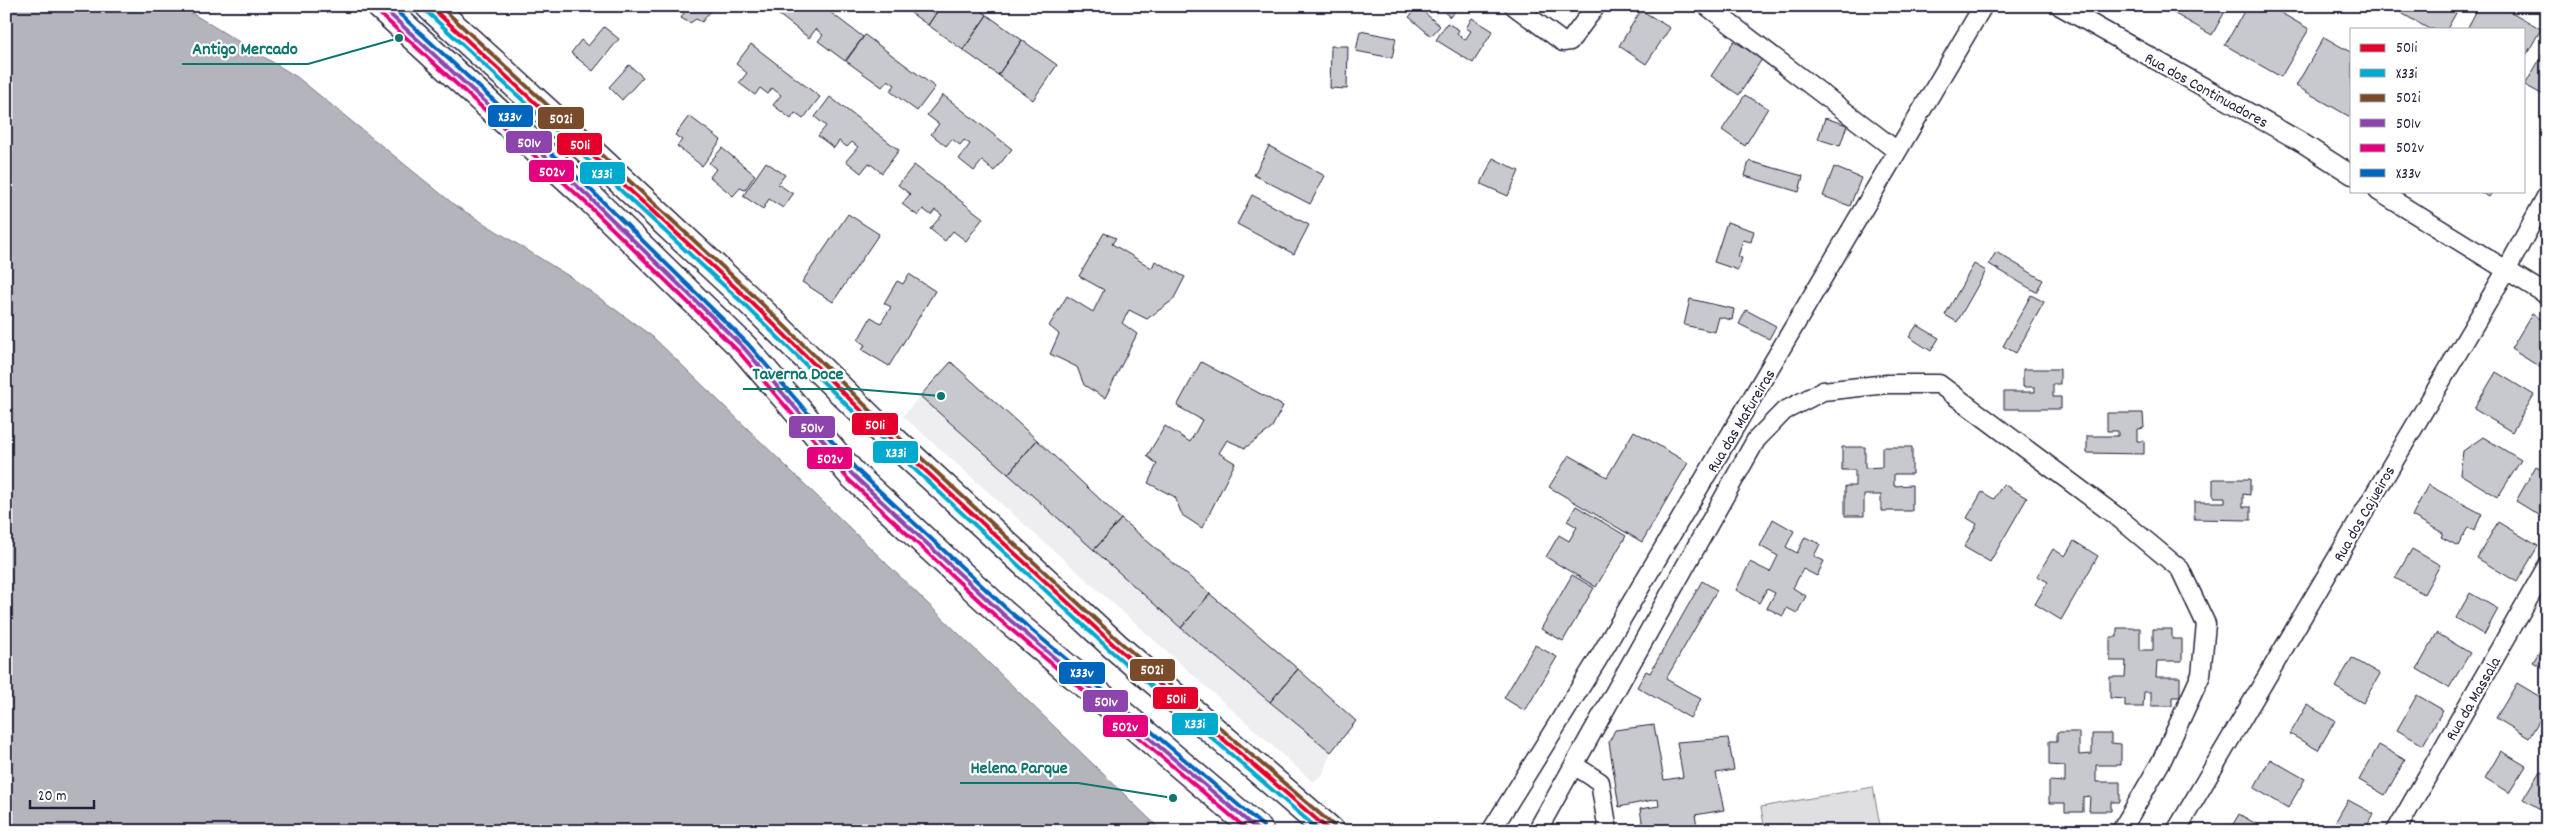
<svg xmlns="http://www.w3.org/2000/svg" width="2553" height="837" viewBox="0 0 2553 837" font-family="Dekko,sans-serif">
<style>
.built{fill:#eeeef1}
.green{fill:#dfdfe2;stroke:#80808e}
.water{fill:#b4b4bc;stroke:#7a7a88}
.building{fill:#c8c8cf;stroke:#22223b}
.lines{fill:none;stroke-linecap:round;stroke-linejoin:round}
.street-casing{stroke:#22223b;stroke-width:21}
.primary-casing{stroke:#22223b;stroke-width:31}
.street{stroke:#fff;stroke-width:18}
.primary{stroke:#fff;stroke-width:28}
.bus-1-casing{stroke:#fff;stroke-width:8}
.bus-2-casing{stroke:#fff;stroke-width:8}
.bus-3-casing{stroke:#fff;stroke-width:8}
.bus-4-casing{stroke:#fff;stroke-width:8}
.bus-5-casing{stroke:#fff;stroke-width:8}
.bus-6-casing{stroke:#fff;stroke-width:8}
.bus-1{stroke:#e4002b;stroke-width:4}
.bus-2{stroke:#00a9ce;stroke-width:4}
.bus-3{stroke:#7a4b2a;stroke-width:4}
.bus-4{stroke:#8e44ad;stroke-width:4}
.bus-5{stroke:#e5007d;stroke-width:4}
.bus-6{stroke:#0065bd;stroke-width:4}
.labels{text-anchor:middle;stroke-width:4.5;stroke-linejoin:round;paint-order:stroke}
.street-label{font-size:16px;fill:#22223b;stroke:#fff}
.leader{fill:none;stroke:#0f766e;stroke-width:2}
.callout-dot{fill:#0f766e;stroke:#fff;stroke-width:2}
.callout-label{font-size:18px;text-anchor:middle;font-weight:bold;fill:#0f766e;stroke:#fff;stroke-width:4.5;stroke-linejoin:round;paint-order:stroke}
.line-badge{stroke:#fff;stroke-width:2}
.badge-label{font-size:14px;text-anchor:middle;font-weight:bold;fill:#fff}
</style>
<rect width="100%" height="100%" fill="#fff"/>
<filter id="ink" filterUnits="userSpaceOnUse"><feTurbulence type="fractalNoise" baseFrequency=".02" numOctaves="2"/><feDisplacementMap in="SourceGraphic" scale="10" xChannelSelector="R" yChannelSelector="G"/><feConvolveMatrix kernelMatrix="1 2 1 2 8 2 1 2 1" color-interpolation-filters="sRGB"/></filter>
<g filter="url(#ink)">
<path class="built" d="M920,396l201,123 235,202 -25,31 -8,22 -10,8 -410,-366z"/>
<path class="green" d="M1873,787l8,44h-116l-4,-24z"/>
<path class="water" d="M6,6h174l117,71 159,129 116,72 81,59 509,494h-1156z"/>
<path class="building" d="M681,6h33l-12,16 -6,-3 -6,4 -9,-5 5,-9z
M778,6h44l41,31 -18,24 -27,-20 5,-6 -7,-6 -7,9 -35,-27z
M901,6h40l-13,19z
M941,6h34l12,9 -24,35 -35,-25z
M1437,6h22l-9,11z
M2161,6h67l-16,29z
M2247,6h22l40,23 -28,48 -56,-32z
M2389,6h71l-13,23h-18z
M2479,6h22l40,23 -17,30v-30h-57z
M1418,7l22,19 -9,10 -22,-19z
M1641,10l29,18 -24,36 -27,-18z
M987,15l35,25 -24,35 -35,-25z
M1472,18l21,13 -20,32 -37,-23 11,-17 12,7 -2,4 8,6 6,-9 -5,-3z
M604,27l15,12 -26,32 -22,-18 10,-13 7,6z
M1360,31l36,7 -4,20 -36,-7z
M865,35l70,52 -18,24 -27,-20 5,-6 -7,-5 -6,7 -36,-26z
M2324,37l28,16v65l-56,-32z
M1022,40l35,25 -24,35 -35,-25z
M1734,41l28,18 -23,36 -28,-19z
M751,44l69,53 -17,22 -8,-6 -4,6 -18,-14 8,-10 -9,-7 -4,6 -8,-6 -5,7 -16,-12 8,-10 -11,-9z
M1331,46h17l-1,43 -17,-1z
M2547,47v50l-22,-12z
M629,65l14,12 -21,23 -13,-13z
M943,95l69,54 -18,22 -12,-10 -8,10 -15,-12 11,-15 -6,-4 -4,5 -8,-6 -6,7 -15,-12 8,-10 -12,-9z
M1745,95l23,13 -23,38 -23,-16z
M830,97l69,53 -17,23 -13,-10 -8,10 -15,-12 12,-14 -6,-5 -5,5 -8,-6 -5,7 -16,-12 8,-10 -11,-9z
M689,116l32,24 -19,26 -25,-20 5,-6 -7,-5z
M1825,118l22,7 -7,21 -22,-7z
M1269,146l56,30 -15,28 -56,-29z
M722,148l33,27 -10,15 -5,-2 -7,8 -23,-19 6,-8 -7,-6z
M1493,158l26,13 -11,25 -27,-12z
M1749,161l54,15 -4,16 -54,-16z
M766,162l19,13 -7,9 15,10 -10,14 -14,-9 -6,10 -20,-13z
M914,165l69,53 -17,23 -13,-10 -8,10 -15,-12 12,-14 -7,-5 -4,5 -8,-6 -5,7 -16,-12 8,-10 -12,-9z
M1834,167l27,11 -11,28 -27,-10z
M2479,191h14l-4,6z
M1252,195l57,30 -15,29 -57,-30z
M848,214l31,20 -46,68 -31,-20z
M1727,222l27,9 -3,11 -8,-2 -5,17 4,1 -4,12 -24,-8z
M1104,233l12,5 -4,6 40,24 3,-7 30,16 -12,23 -26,19 -18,-9 -7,13 15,11 -32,64 -21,-13 -7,-18 -27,-13 9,-20 -10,-8 18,-30 26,16 11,-22 -25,-14z
M1996,252l47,28 -7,12 -47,-28z
M1974,264l12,7 -29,51 -12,-7z
M909,274l26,17 -46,75 -27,-16 3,-5 -7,-5 13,-23 10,6 10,-16 -7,-4 13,-22 6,3z
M2031,295l13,7 -28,51 -13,-7z
M1690,299l44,10 -2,11 -13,-3 -4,15 -31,-7z
M1746,310l30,16 -7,13 -30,-15z
M2532,314l15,9v40l-4,6 -32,-20z
M1917,325l22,13 -8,13 -22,-14z
M951,362l86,78 -29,34 -88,-78z
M1201,362l82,44 -12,23 -26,19 -18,-8 -8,13 16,10 -33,65 -20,-13 -7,-18 -27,-14 9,-19 -10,-8 18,-30 25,16 12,-22 -25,-14z
M2023,369h37v15h-7v13h8v12h-57v-17h31v-5h-12z
M2496,372l38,23 -22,37 -38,-23z
M2107,413h36l1,15 -7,1v12h7v13l-57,-1v-17h31v-5h-11z
M1634,431l54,32 -46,79 -93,-55 20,-32 38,22z
M2483,437l38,23 -23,37 -38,-23 3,-23z
M1037,440l84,79 -27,31 -86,-76z
M1842,447h23v21l17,-1v-20h30v27h-18v12l18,-1v26h-31v-16h-17v21h-19v-30h10v-16h-13z
M2536,466l11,6v48l-31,-19z
M2213,479h37v16l-7,-1v13h8v13l-57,-1v-17h31v-5h-12z
M2003,484l24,14 -37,64 -26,-15 13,-23 -10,-6 15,-26 12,7z
M2428,485l54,29 -8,17 -6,-4 -10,19 -17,-9 2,-4 -31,-17z
M1576,506l50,30 -30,51 -50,-30 13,-22 10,6 8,-14 -10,-6z
M1121,519l89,75 -29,34 -87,-78z
M1773,519l21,12 -8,16 11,6 8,-16 15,7 -6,12 10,5 -7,15 -14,-7 -10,19 13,8 -9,17 -10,-5 -4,8 -16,-8 8,-15 -8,-4 -8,14 -23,-13 14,-28 20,10 8,-16 -18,-10z
M2498,522l40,24 -21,36 -40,-24z
M2074,541l24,15 -37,64 -26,-16 13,-22 -11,-6 16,-27 12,7z
M2412,549l28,16 -16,29 -29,-16z
M1572,575l22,13 -31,53 -22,-12z
M1702,581l15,9 -51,89 35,20 -11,19 -53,-31 9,-16 4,2z
M2470,593l28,16 -14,26 -28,-17z
M1210,594l88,75 -28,33 -89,-74z
M2117,628h23v22h13v-21h19v10h10v22h-25l-1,16h24v20h-8v9h-21v-14h-7l-1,15h-18v-8l-15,-1v-21h15l1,-16h-16v-24h7z
M2437,633l33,20 -21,35 -32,-19z
M2547,639v31l-14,-8z
M1535,645l22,12 -32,54 -21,-13z
M2352,658l28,16 -17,29 -28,-16z
M1298,669l58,52 -25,31 -61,-50z
M2517,683l30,18v6l-18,31 -33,-20z
M2417,695l26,15 -20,35 -26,-15z
M2307,705l28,16 -17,29 -28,-16z
M1654,725l10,55 19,-3 -6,-35 51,-4 6,32 -18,3 8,37 -29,5 3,16h-63l8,-3 -3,-19 19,-3 -1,-7 -39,8 -10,-65 6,-12z
M2057,732h22v23l13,-1v-20h19v9l10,1v21h-25v17h24v20h-9v9h-22l1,-15 -7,1v15h-18v-9h-16v-22l16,1v-16l-16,-1v-24h8z
M2379,745l26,15 -20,35 -26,-15z
M2501,751l25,15 -17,27 -24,-15z
M2270,759l35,20 -17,29 -34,-20z
M2540,771l7,4v38l-24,-14z
M2348,800l26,14 -10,17h-34z
M2239,814l29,17h-39z"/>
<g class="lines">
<g class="street-casing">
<path id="street" d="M1514,6l49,36 7,-1 26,-35
M1707,6l190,145
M2060,6l241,136 51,33
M2378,191l169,104
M1574,765l26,17 8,49
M1491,831l107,-172 385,-653
M1537,831l219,-391 28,-29 39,-20 64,-7h52l181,135 60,50 26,55 -5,51 -39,85 -41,71
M2176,831l330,-560 41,-76
M2396,831l151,-265"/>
</g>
<g class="primary-casing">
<path id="primary" d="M381,6l207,190 156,152 108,126 152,141 255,216
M430,6l167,152 152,142 125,123 241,223 215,185"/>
</g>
<use href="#street" class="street"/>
<use href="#primary" class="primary"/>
<g class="bus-1-casing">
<path id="bus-1" d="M430,6l319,294 125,123 241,223 215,185"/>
</g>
<g class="bus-2-casing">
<path id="bus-2" d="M426,11l319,294 125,123 241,223 209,180"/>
</g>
<g class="bus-3-casing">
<path id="bus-3" d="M440,6l313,289 125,123 241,223 215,185"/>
</g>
<g class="bus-4-casing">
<path id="bus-4" d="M381,6l207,190 156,152 108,126 152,141 255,216"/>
</g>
<g class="bus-5-casing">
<path id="bus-5" d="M377,11l207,190 155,151 109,127 152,141 249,211"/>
</g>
<g class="bus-6-casing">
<path id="bus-6" d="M391,6l201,185 156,153 109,126 151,140 255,216"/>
</g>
<use href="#bus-1" class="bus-1"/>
<use href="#bus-2" class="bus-2"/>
<use href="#bus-3" class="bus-3"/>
<use href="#bus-4" class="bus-4"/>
<use href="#bus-5" class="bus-5"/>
<use href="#bus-6" class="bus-6"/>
</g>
</g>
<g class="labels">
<g class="street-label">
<text transform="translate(2207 89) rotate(29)" y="6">Rua dos Continuadores</text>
<text transform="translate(1740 420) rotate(-59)" y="6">Rua das Mafureiras</text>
<text transform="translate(2363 513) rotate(-60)" y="6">Rua dos Cajueiros</text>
<text transform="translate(2472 698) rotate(-60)" y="6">Rua da Massala</text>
</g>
</g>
<path class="leader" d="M399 38L308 64H182M941 396L854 389H743M1173 798L1078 783H960"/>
<g class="callout-dot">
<circle cx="399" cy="38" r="5"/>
<circle cx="941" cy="396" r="5"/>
<circle cx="1173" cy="798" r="5"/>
</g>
<g class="callout-label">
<text x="245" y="54">Antigo Mercado</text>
<text x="798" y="379">Taverna Doce</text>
<text x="1019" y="773">Helena Parque</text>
</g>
<g class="line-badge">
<rect x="487" y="104" width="47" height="24" rx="5" fill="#0065bd"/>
<rect x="537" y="106" width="48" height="24" rx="5" fill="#7a4b2a"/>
<rect x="505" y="130" width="48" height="24" rx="5" fill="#8e44ad"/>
<rect x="556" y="132" width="47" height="24" rx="5" fill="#e4002b"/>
<rect x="528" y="159" width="47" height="24" rx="5" fill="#e5007d"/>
<rect x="579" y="161" width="47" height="24" rx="5" fill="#00a9ce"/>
<rect x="851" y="412" width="48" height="24" rx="5" fill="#e4002b"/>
<rect x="788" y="415" width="48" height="24" rx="5" fill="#8e44ad"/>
<rect x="872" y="440" width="47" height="24" rx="5" fill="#00a9ce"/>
<rect x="806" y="446" width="47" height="24" rx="5" fill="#e5007d"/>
<rect x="1129" y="658" width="47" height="24" rx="5" fill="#7a4b2a"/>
<rect x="1058" y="661" width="48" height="24" rx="5" fill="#0065bd"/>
<rect x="1152" y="686" width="47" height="24" rx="5" fill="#e4002b"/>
<rect x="1082" y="689" width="47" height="24" rx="5" fill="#8e44ad"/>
<rect x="1171" y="712" width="48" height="24" rx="5" fill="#00a9ce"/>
<rect x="1102" y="714" width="47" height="24" rx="5" fill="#e5007d"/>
</g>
<g class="badge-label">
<text x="510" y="121">X33v</text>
<text x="561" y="123">502i</text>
<text x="529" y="147">501v</text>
<text x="580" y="149">501i</text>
<text x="552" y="176">502v</text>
<text x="602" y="178">X33i</text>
<text x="875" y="429">501i</text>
<text x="812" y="432">501v</text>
<text x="896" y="457">X33i</text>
<text x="830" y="463">502v</text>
<text x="1152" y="674">502i</text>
<text x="1082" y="677">X33v</text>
<text x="1176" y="703">501i</text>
<text x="1106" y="706">501v</text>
<text x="1195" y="728">X33i</text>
<text x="1125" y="731">502v</text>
</g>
<rect width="2553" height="837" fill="none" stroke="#fff" stroke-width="25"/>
<rect x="12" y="12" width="2528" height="812" fill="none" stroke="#22223b" stroke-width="2" filter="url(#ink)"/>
<rect x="2350" y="28" width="175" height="165" fill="#ffffff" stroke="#a7a7b1"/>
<rect x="2360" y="44" width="25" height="8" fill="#e4002b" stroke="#a7a7b1"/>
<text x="2396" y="52" font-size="15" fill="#22223b">501i</text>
<rect x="2360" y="69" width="25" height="8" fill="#00a9ce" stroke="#a7a7b1"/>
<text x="2396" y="78" font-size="15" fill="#22223b">X33i</text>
<rect x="2360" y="94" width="25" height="8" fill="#7a4b2a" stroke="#a7a7b1"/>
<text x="2396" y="102" font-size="15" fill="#22223b">502i</text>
<rect x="2360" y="119" width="25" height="8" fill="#8e44ad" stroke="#a7a7b1"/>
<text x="2396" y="128" font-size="15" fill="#22223b">501v</text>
<rect x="2360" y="144" width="25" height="8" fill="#e5007d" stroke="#a7a7b1"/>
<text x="2396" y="152" font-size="15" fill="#22223b">502v</text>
<rect x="2360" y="169" width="25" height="8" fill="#0065bd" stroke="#a7a7b1"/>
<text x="2396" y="178" font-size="15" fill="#22223b">X33v</text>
<path d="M30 800v8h64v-8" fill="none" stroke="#22223b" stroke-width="2.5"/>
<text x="38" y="800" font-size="15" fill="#22223b" stroke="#ffffff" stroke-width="4" paint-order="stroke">20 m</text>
</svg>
